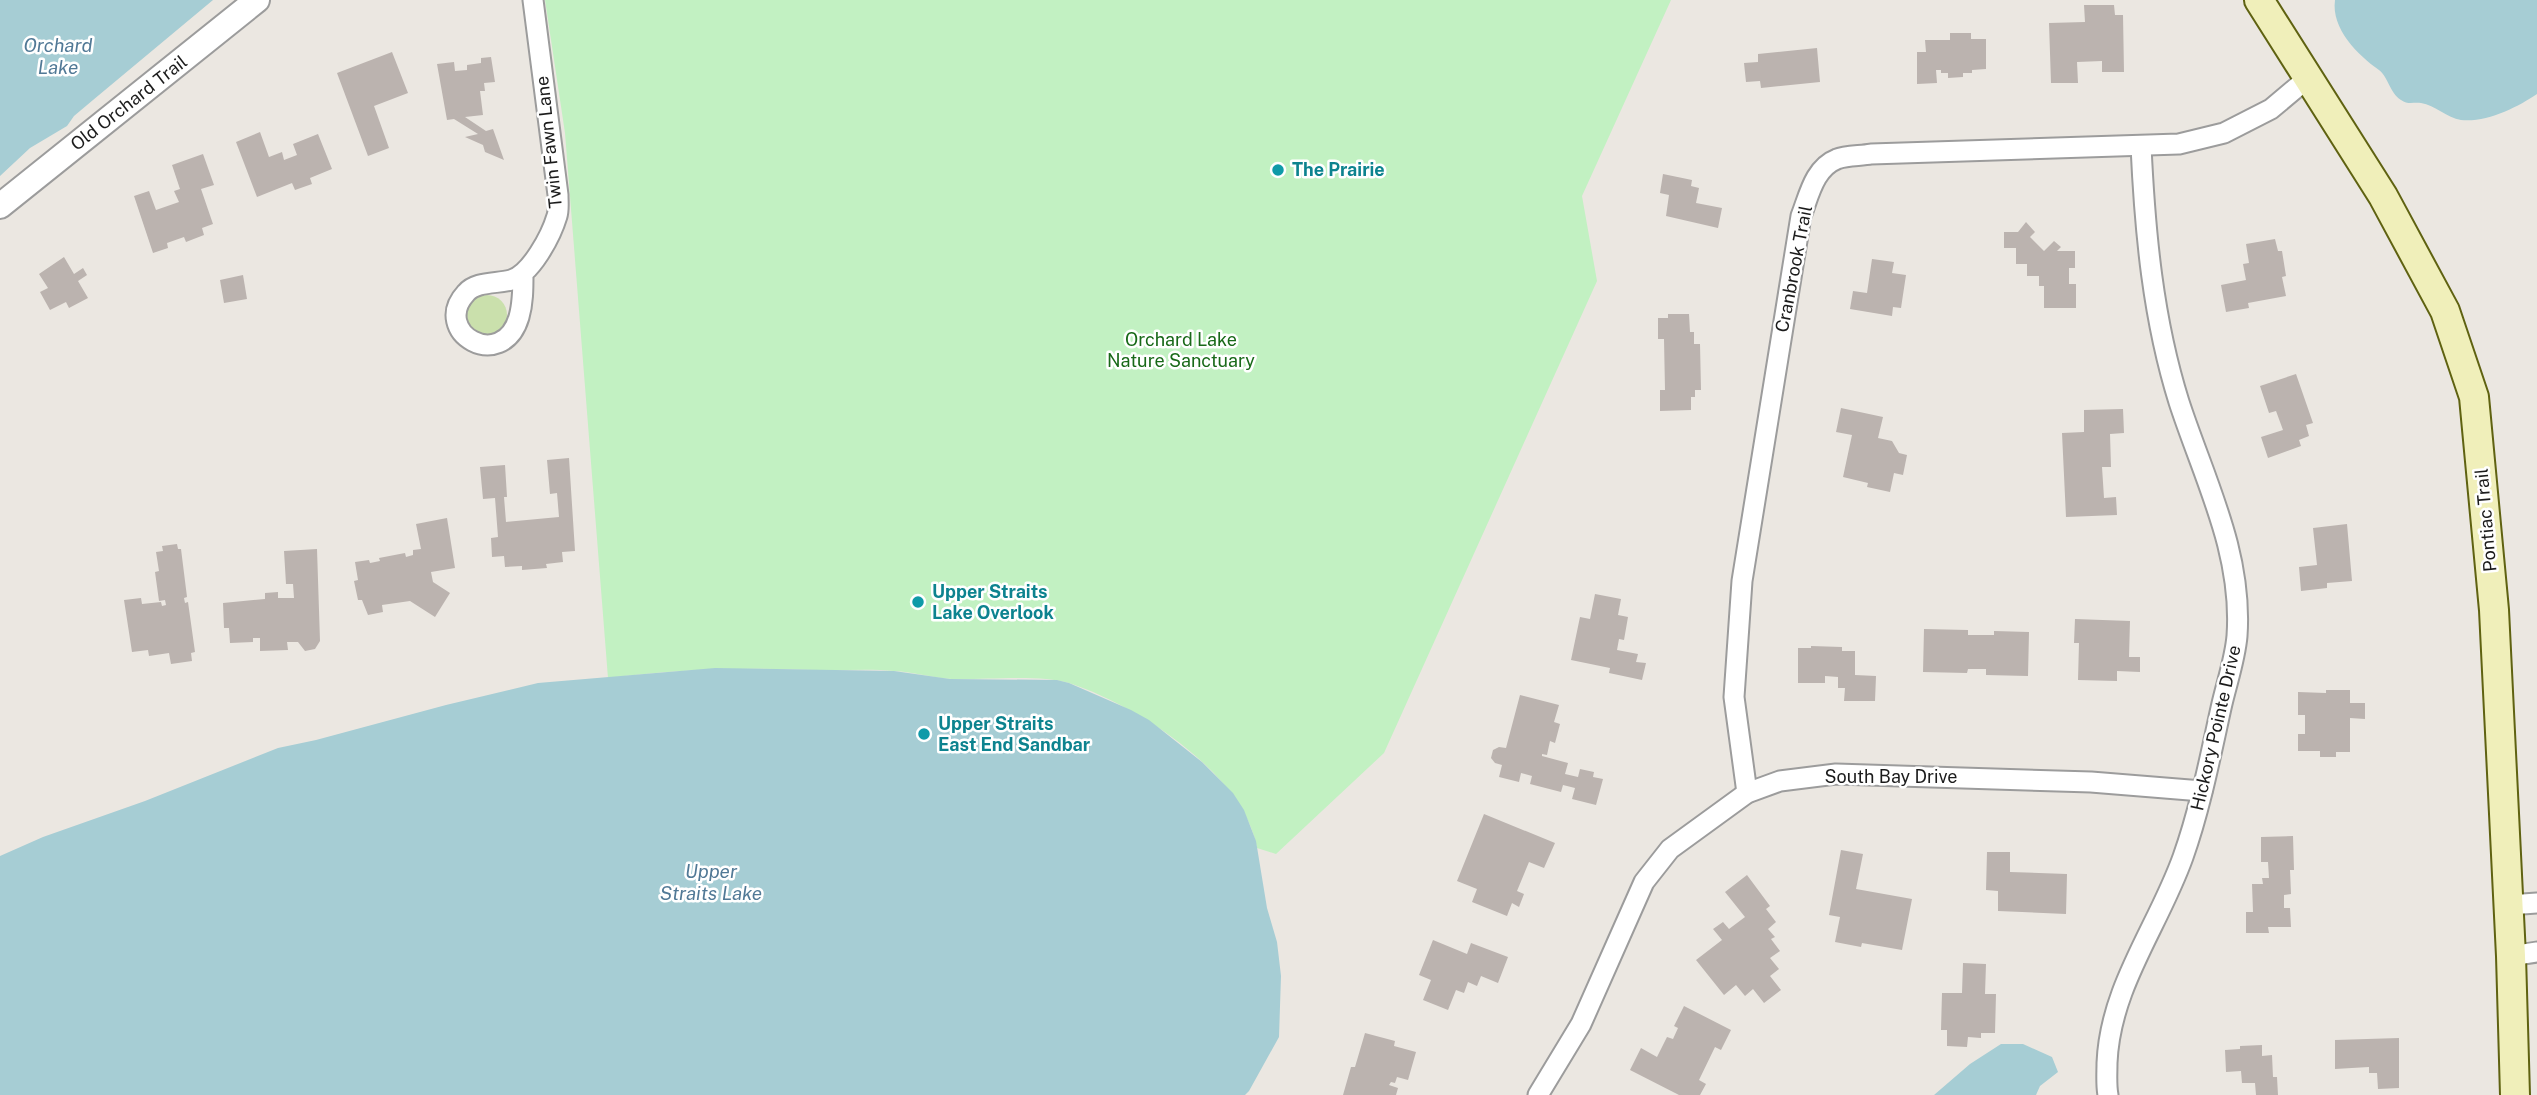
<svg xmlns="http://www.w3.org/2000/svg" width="2537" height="1095" font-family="'Public Sans',sans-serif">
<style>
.grass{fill:#cae0ac}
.park{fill:#c2f1c2}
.water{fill:#a6cdd4}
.building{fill:#bbb3af}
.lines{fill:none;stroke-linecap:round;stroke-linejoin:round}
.minor-casing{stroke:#9c9c9c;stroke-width:23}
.tertiary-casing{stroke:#9c9c9c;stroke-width:28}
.secondary-casing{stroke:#5f6211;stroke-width:32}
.minor{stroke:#fff;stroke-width:19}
.tertiary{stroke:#fff;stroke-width:24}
.secondary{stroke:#f0efba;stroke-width:28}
.culture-dot{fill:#0f9aa8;stroke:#fff;stroke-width:2.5}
.labels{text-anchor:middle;stroke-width:5;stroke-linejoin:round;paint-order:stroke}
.street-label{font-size:18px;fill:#1b1b1b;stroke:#fff}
.culture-label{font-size:18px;font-weight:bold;fill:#0d838f;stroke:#fff;text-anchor:start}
.park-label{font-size:18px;fill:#186918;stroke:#fff}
.water-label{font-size:19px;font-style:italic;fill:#517996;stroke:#fff}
</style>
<rect width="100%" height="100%" fill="#ebe7e1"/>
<circle class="grass" cx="487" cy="315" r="20"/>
<path class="park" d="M545 0H1671L1582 196 1597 281 1384 753 1276 854 1257 848C1244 774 1137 705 1069 683 1040 674 984 680 952 679 933 678 914 672 894 671 868 668 841 671 814 670 745 667 677 669 608 678L565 133Z"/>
<g class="water">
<polygon points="0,0 213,0 93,100 74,116 67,126 30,148 0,176"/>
<path d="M2335 0H2537V94C2518 107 2486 123 2461 120 2447 118 2435 105 2421 103 2413 102 2408 105 2401 100 2389 92 2389 78 2379 70 2358 55 2331 29 2335 0Z"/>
<polygon points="715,668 894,671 950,679 1057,680 1069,683 1131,710 1149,720 1202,762 1233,793 1244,810 1256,841 1267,908 1277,942 1281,976 1279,1037 1249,1091 1245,1095 0,1095 0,856 43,837 145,801 278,748 316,740 446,705 538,683"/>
<polygon points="2001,1044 2023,1044 2052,1057 2058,1072 2040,1086 2036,1095 1934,1095 1970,1064"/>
</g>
<g class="building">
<polygon points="2084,5 2114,5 2115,15 2123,15 2124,72 2102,72 2102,61 2077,62 2078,83 2051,83 2049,23 2085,22"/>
<polygon points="1950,33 1971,33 1971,39 1986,39 1986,69 1972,70 1972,73 1963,73 1963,77 1948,78 1948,73 1941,73 1941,70 1936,70 1937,83 1917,84 1917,52 1926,52 1925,40 1950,40"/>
<polygon points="1817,48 1820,82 1761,88 1760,81 1746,82 1744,63 1758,62 1758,54"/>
<polygon points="392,52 408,93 374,106 389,148 368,156 337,73"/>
<polygon points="491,57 495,82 484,83 485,91 480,91 483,115 465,117 486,131 493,129 504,160 485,152 483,145 465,137 478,134 454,119 447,120 437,64 454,62 455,71 467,70 467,65 481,63 481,58"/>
<polygon points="260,132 269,157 282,152 284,160 297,155 293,144 318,134 332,169 310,178 312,184 295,190 292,183 257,197 236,142"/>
<polygon points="203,154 214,185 201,189 213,224 202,228 204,235 186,242 184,237 167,243 168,248 153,253 134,196 149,191 156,210 179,202 174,191 180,189 172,165"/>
<polygon points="1663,174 1692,180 1691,186 1699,188 1696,203 1722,208 1718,228 1666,216 1669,195 1660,193"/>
<polygon points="2026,222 2035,232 2030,237 2044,251 2054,241 2061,247 2057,251 2075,251 2075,268 2069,268 2069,284 2076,284 2076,308 2044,308 2044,286 2039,286 2039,276 2027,276 2027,264 2016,264 2016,248 2004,248 2004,232 2018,232"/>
<polygon points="2275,239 2278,251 2282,251 2286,276 2282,277 2286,296 2248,303 2249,308 2226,312 2221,285 2246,280 2243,264 2249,263 2246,244"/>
<polygon points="64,257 74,274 83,268 87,275 78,281 88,298 69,308 66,302 50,310 40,292 48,288 39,274"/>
<polygon points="1872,259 1894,262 1892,273 1906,275 1901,308 1893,307 1892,316 1850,309 1853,291 1867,293"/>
<polygon points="243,275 247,299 224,303 220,280"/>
<polygon points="1668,314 1689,314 1690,332 1694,332 1694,344 1700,344 1701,390 1695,390 1695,397 1691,397 1691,410 1660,411 1660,390 1665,390 1664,339 1658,339 1658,318 1668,318"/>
<polygon points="2296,374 2313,423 2306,425 2309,436 2299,440 2301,446 2268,458 2261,437 2283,430 2276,411 2269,413 2260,386"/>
<polygon points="1841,408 1883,417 1878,438 1892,441 1899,453 1907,455 1903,475 1894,473 1890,492 1867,487 1868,483 1843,477 1852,435 1836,432"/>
<polygon points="2123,409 2124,433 2110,434 2111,467 2102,467 2104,498 2116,497 2117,515 2066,517 2062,433 2084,432 2084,410"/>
<polygon points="569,458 575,551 562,552 563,562 546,564 547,568 522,570 522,566 505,567 504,556 492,557 491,538 498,537 495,498 483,499 480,467 505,465 507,497 504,497 506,522 559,517 557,493 550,494 547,460"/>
<polygon points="447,518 455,568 431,572 433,582 450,593 435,617 410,601 382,605 383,612 368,615 362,600 358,600 354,581 358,580 355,562 369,560 370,563 380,561 379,558 405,553 406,557 413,555 413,550 421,549 416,524"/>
<polygon points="2347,524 2352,581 2327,583 2327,588 2301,591 2299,567 2317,565 2313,528"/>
<polygon points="177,544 178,549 181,549 187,597 184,598 185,603 188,602 195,652 191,653 192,661 171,664 169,653 149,656 148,650 132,652 124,600 141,598 142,604 161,602 162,606 166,605 165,600 159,601 155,572 159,571 156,552 163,551 162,546"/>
<polygon points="317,549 320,641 315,649 305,651 298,642 287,642 288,650 260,651 260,638 253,638 253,642 230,643 229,628 224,628 223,603 265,599 265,593 278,592 278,598 294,598 293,584 286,584 284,551"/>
<polygon points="1595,594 1621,599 1618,615 1628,617 1624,640 1619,639 1617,650 1638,654 1636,662 1646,663 1642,680 1609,673 1610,668 1571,660 1580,617 1590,619"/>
<polygon points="2075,619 2130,621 2129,657 2140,657 2140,672 2117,671 2117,681 2078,680 2079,643 2074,643"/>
<polygon points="1924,629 1968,630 1968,635 1994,635 1994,631 2029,632 2028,676 1986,675 1986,669 1968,669 1967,673 1923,672"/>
<polygon points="1811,646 1842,647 1842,651 1855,651 1855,675 1876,676 1875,701 1844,701 1845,688 1838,688 1838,677 1825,676 1825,683 1798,683 1798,648 1811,648"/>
<polygon points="2326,690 2350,690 2350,703 2365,703 2365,719 2350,718 2350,752 2336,752 2336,757 2320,757 2320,751 2298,751 2298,734 2305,734 2305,715 2298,715 2298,692 2326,693"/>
<polygon points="1520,695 1559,705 1554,722 1560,724 1555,743 1550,741 1547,755 1542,754 1542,756 1568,763 1565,774 1578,777 1580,769 1594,772 1593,777 1603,779 1596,805 1572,799 1575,788 1563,785 1561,792 1530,784 1532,776 1521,773 1519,782 1499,777 1502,765 1495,763 1491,758 1493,750 1499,747 1506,748"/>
<polygon points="1484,814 1555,843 1544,868 1529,862 1517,891 1524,894 1519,907 1512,903 1507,916 1472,902 1477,889 1457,881"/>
<polygon points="2293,836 2294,870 2290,870 2291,894 2284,895 2284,908 2290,908 2291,927 2268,927 2269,933 2246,933 2246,912 2253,912 2252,884 2263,884 2262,878 2269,878 2268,862 2261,862 2261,837"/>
<polygon points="1841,850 1863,854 1856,889 1912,899 1902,950 1862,943 1861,947 1835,942 1840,917 1829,915"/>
<polygon points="1987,852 2010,852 2010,872 2067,874 2066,914 1998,911 1998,891 1986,890"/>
<polygon points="1747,875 1770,906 1766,909 1776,922 1768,929 1775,937 1771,939 1780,951 1770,958 1779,969 1770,976 1781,990 1764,1003 1753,989 1745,996 1736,985 1724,995 1696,960 1722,940 1713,929 1723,922 1729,929 1745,917 1725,892"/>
<polygon points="1433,940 1467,954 1471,943 1508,957 1498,983 1481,976 1477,986 1468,982 1464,993 1456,990 1448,1010 1423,1000 1431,980 1419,975"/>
<polygon points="1963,963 1986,964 1985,994 1996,994 1995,1033 1981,1033 1981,1038 1968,1037 1967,1047 1947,1046 1947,1030 1941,1030 1942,993 1962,993"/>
<polygon points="1684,1006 1731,1030 1721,1050 1715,1047 1699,1080 1706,1084 1700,1095 1679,1095 1630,1070 1641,1048 1657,1057 1667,1037 1673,1039 1678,1028 1674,1026"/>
<polygon points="1365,1033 1395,1041 1394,1046 1416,1052 1408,1080 1397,1077 1395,1083 1391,1082 1389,1085 1398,1088 1396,1095 1343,1095 1351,1067 1355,1067"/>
<polygon points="2399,1038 2399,1088 2378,1089 2377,1073 2369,1073 2369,1067 2335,1069 2335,1040"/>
<polygon points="2262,1045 2262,1056 2272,1055 2273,1077 2277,1077 2278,1095 2256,1095 2255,1083 2242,1083 2241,1071 2226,1072 2225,1050 2240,1049 2240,1046"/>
</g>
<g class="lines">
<g class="minor-casing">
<g id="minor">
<path d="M523 274C523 289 523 303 519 317 502 374 430 332 466 293 476 281 497 284 511 280 531 274 551 236 557 216 559 210 558 202 558 195L533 0"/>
<path d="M1747 793 1734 697 1742 581 1801 216C1809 196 1814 168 1837 159 1846 155 1861 156 1871 154L2179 144 2224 133 2271 109 2308 78"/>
<polyline points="2509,905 2537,903"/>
<polyline points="2511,956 2537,952"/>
<polyline points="1538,1095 1581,1024 1644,882 1670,849 1747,793 1780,781 1836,774 2091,782 2202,791"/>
<path d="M2108 1095C2106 1085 2107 1074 2107 1063 2110 987 2158 927 2183 857 2200 809 2210 758 2221 708 2226 685 2235 660 2237 636 2243 552 2204 479 2179 402 2153 319 2145 233 2141 146"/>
</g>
</g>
<g class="tertiary-casing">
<polyline id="tertiary" points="0,206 257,0"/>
</g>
<g class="secondary-casing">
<polyline id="secondary" points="2259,0 2383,196 2445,311 2474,397 2494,610 2511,956 2515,1095"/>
</g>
<use href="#minor" class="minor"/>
<use href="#tertiary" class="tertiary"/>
<use href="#secondary" class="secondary"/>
</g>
<g class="culture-dot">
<circle cx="1278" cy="170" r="7"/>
<circle cx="918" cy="602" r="7"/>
<circle cx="924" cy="734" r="7"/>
</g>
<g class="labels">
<g class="street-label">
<text transform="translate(129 103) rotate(-38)" y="6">Old Orchard Trail</text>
<text transform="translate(549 142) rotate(-96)" y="6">Twin Fawn Lane</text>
<text transform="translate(1794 269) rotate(-79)" y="6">Cranbrook Trail</text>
<text transform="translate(2486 520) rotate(-95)" y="6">Pontiac Trail</text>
<text transform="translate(2216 728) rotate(-77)" y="6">Hickory Pointe Drive</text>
<text x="1891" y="783">South Bay Drive</text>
</g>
<g class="culture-label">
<text x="1292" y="176">The Prairie</text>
<text x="932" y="598">Upper Straits<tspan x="932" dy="21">Lake Overlook</tspan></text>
<text x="938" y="730">Upper Straits<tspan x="938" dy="21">East End Sandbar</tspan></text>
</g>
<g class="park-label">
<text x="1181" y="346">Orchard Lake<tspan x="1181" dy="21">Nature Sanctuary</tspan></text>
</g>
<g class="water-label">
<text x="58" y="52">Orchard<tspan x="58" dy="22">Lake</tspan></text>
<text x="711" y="878">Upper<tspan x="711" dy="22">Straits Lake</tspan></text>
</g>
</g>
</svg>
